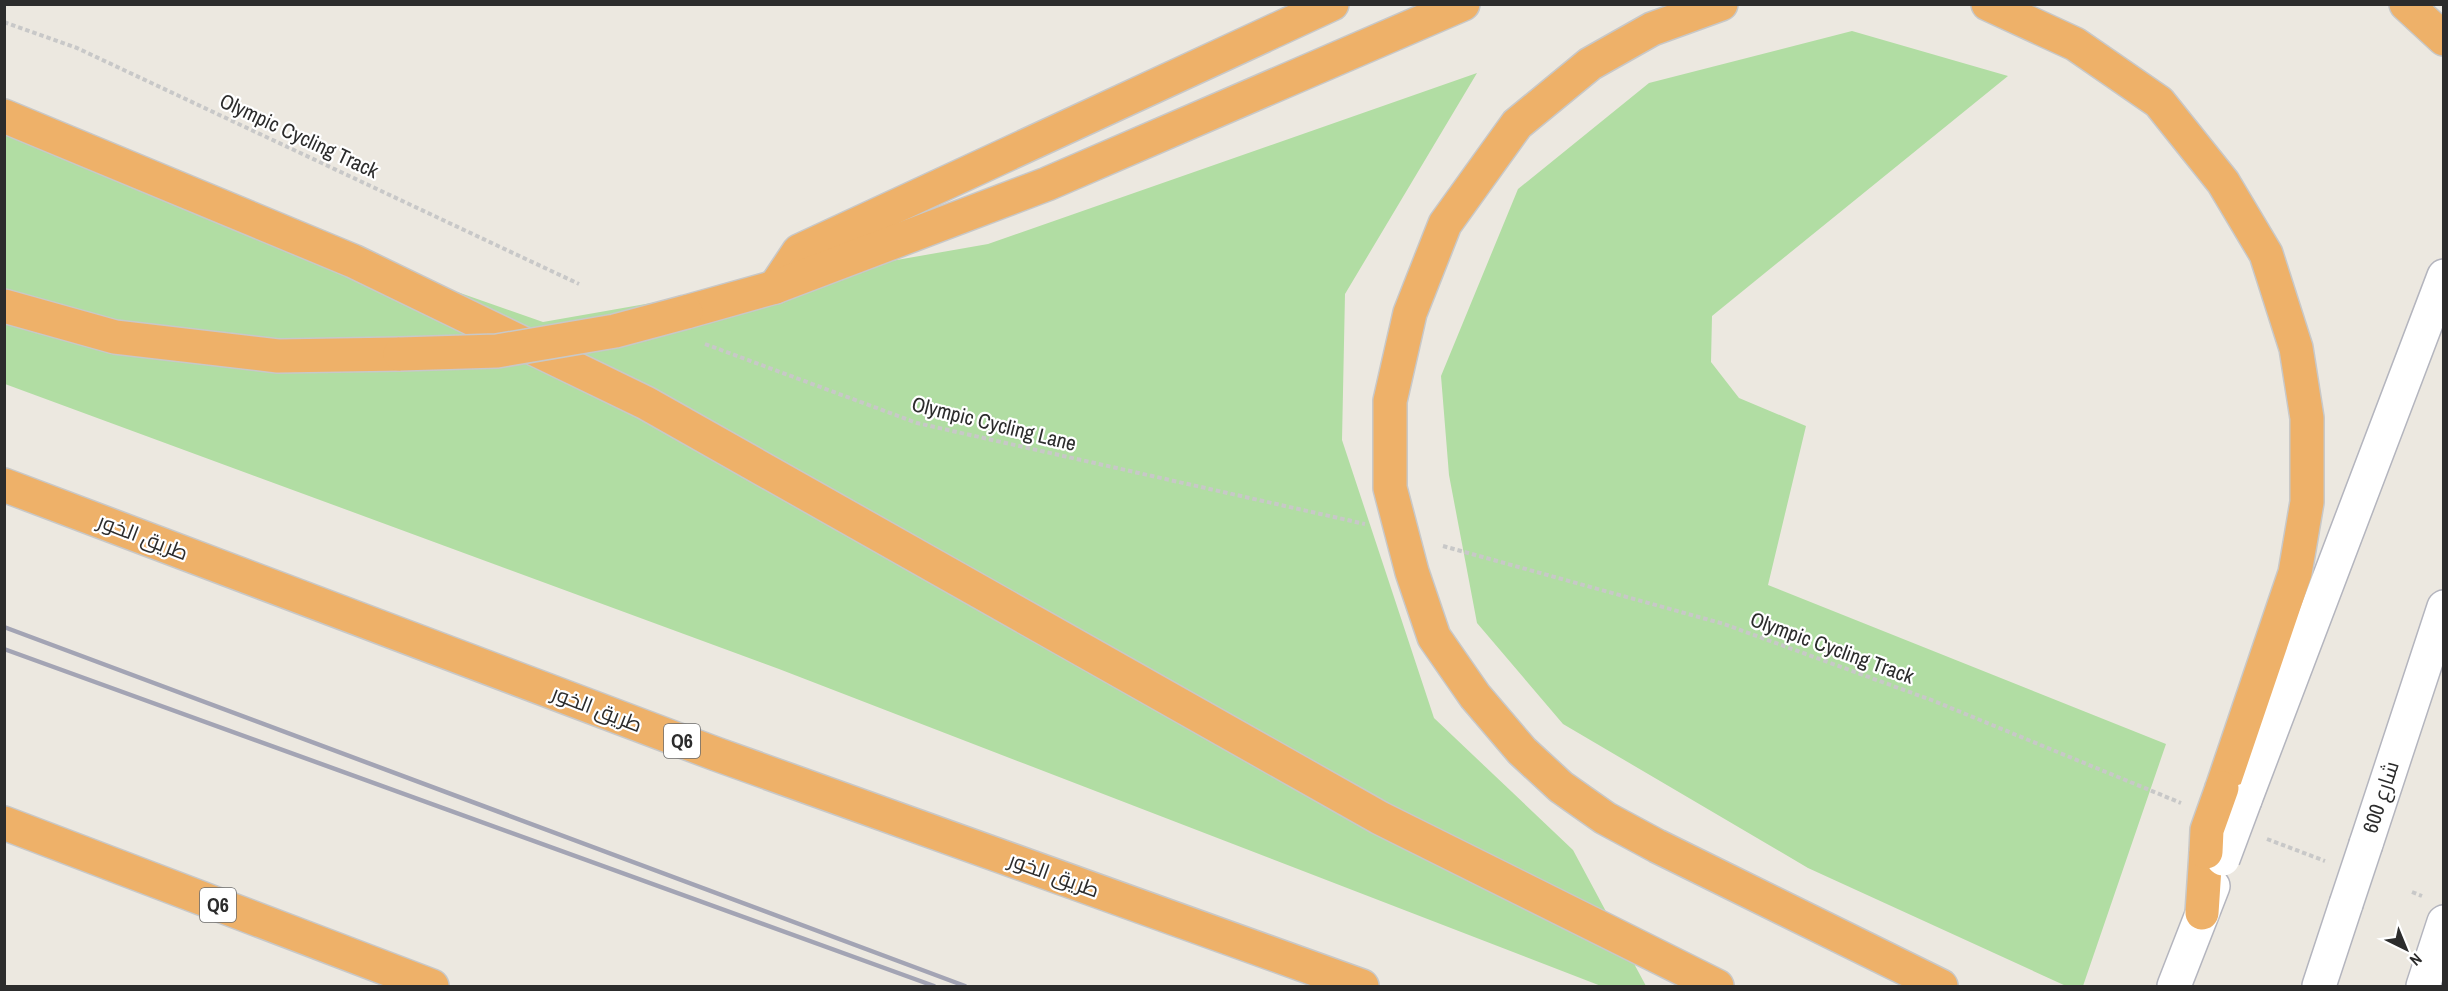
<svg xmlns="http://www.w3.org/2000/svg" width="2448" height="991" font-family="'Archivo Narrow',Cairo,sans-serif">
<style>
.green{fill:#b1dda3}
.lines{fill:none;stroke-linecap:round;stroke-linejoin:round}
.secondary-casing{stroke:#b4b5be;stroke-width:36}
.highway-casing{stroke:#c8c8c8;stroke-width:36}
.path{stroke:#c8c8c8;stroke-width:4;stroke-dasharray:4.5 3;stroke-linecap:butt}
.secondary{stroke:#fff;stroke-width:33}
.highway{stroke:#eeb169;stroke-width:33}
.rail{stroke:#a3a4b4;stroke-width:4.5}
.secondary-bridge-casing{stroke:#b4b5be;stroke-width:36;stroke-linecap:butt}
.highway-bridge-casing{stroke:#c8c8c8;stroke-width:36;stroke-linecap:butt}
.secondary-bridge{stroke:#fff;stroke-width:33}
.highway-bridge{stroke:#eeb169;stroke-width:33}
.labels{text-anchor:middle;stroke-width:4.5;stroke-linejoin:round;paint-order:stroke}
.shield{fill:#fff;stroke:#6b6b6b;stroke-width:1.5}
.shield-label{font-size:20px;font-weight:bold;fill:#2c2c2c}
.street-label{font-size:21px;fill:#2c2c2c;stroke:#fff}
</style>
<rect width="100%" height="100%" fill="#ece8e0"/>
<g class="green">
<polygon points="1852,31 2008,76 1712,316 1711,362 1739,398 1806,426 1768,585 2166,744 2083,986 2066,986 1808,868 1563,724 1477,623 1449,475 1441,376 1518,189 1649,83"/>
<polygon points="1477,73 1345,294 1342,440 1434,718 1573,850 1646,986 1601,986 779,669 5,384 4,133 543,322 988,244"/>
</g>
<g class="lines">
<g class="secondary-casing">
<g id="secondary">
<polyline points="2245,800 2444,276"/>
<polyline points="2366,844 2444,607"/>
<polyline points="2174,986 2213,886"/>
<polyline points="2319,986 2346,904"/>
<polyline points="2423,986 2444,922"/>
</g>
</g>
<g class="highway-casing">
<g id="highway">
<polyline points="1721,4 1652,29 1590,64 1517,124 1445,224 1410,313 1390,401 1390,488 1412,572 1434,637 1475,696 1522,751 1561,787 1605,818 1657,846 1941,986"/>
<polyline points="1988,4 2075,44 2159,102 2223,182 2266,254 2296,348 2307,418 2307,502 2295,573 2222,788"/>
<polyline points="2406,4 2444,39"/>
<polyline points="4,116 353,261 646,403 1380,818 1717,986"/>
<polyline points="775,287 799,251 1332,4"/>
<polyline points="4,306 115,337 278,356 400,354"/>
<polyline points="686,312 775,287 1047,184 1463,4"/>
<polyline points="4,485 716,754 1362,986"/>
<polyline points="4,823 432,986"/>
<polyline points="2202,913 2206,852"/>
</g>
</g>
<g class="path">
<polyline points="4,22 77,48 579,284"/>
<polyline points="705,344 917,423 1365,524"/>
<polyline points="1443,546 1724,624 1934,701 2181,803"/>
<polyline points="2267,839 2325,861"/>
<polyline points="2412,892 2422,896"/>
</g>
<use href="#secondary" class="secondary"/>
<use href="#highway" class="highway"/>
<g class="rail">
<polyline points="4,627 965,986"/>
<polyline points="4,649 934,986"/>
</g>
<g class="secondary-bridge-casing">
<g id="secondary-bridge">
<polyline points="2223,859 2245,800"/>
<polyline points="2346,904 2366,844"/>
</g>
</g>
<g class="highway-bridge-casing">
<g id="highway-bridge">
<polyline points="400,354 497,351 615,331 686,312"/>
<polyline points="2206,852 2207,830 2222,788"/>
</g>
</g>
<use href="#secondary-bridge" class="secondary-bridge"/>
<use href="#highway-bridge" class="highway-bridge"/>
</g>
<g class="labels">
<g class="shield">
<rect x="664" y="724" width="36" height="34" rx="4.5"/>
<rect x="200" y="888" width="36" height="34" rx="4.5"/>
</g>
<g class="shield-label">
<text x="682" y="748">Q6</text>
<text x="218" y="912">Q6</text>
</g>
<g class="street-label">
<text transform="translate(299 136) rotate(25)" y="7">Olympic Cycling Track</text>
<text transform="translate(994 424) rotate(14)" y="7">Olympic Cycling Lane</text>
<text transform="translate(143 537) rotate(21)" y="7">طريق الخور</text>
<text transform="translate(1832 648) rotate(20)" y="7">Olympic Cycling Track</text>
<text transform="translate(597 709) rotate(21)" y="7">طريق الخور</text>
<text transform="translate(2381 797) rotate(-72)" y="7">شارع 600</text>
<text transform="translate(1054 875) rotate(20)" y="7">طريق الخور</text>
</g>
</g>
<rect width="2448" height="991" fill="none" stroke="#2c2c2c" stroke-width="12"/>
<g transform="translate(2406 949) rotate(137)" stroke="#ffffff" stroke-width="4.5" paint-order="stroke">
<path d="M0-4.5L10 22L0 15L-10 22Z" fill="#2c2c2c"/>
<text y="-9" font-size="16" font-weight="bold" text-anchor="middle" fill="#2c2c2c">N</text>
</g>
</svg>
